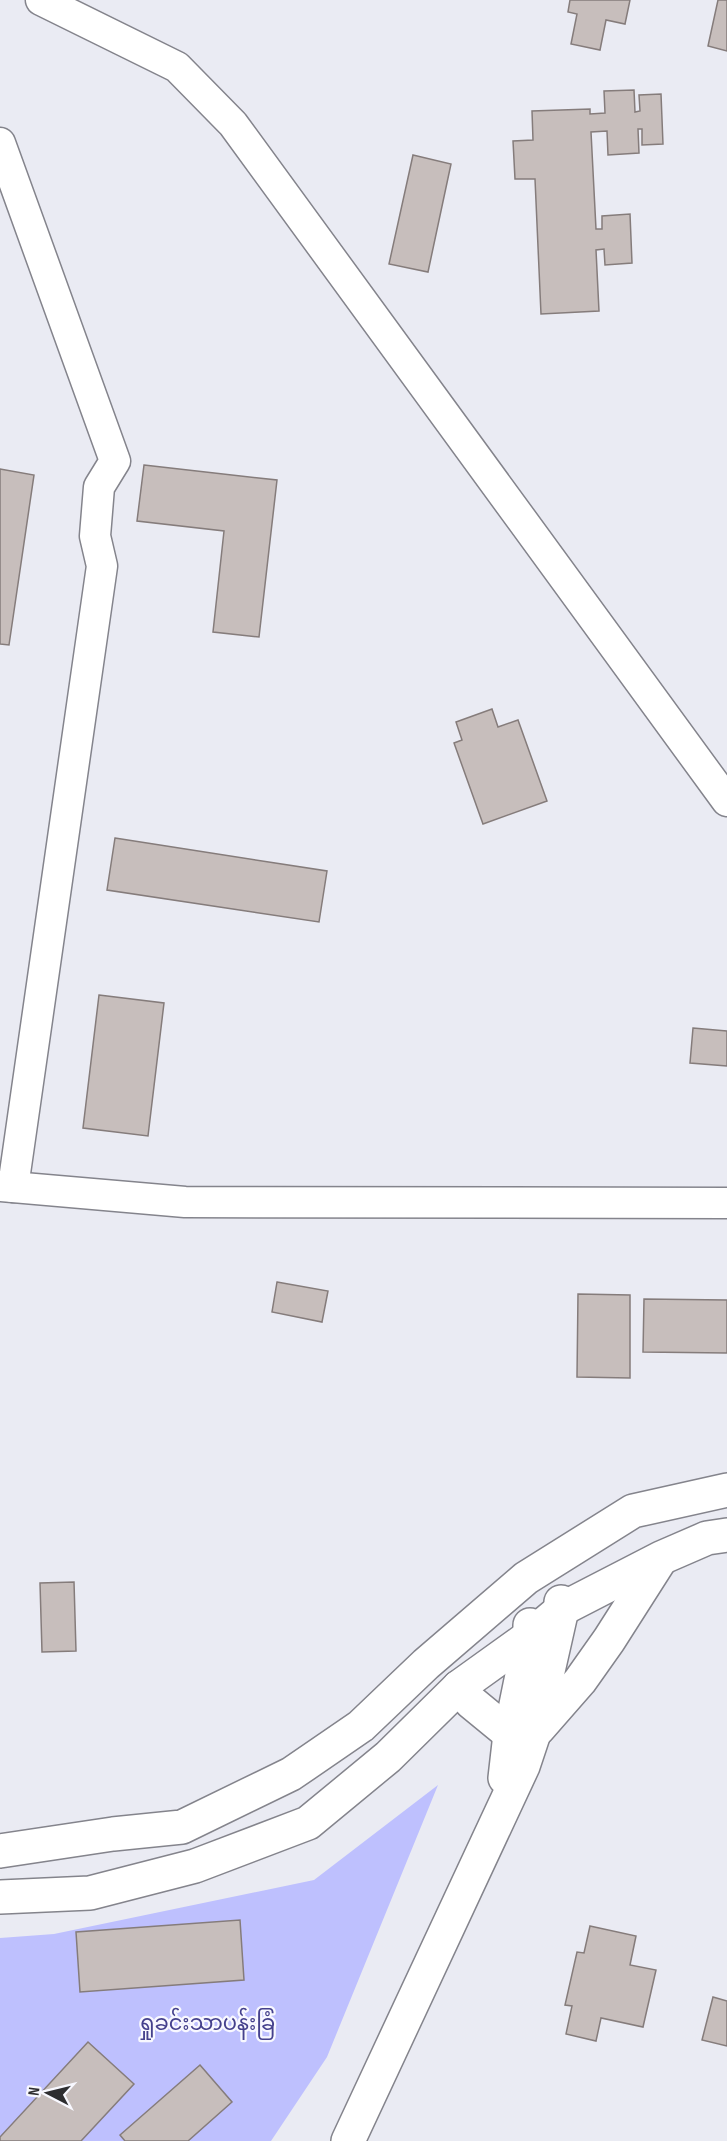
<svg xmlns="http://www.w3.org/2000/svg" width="727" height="2141" font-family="'Sofia Sans Condensed','Noto Sans Myanmar',sans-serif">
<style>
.green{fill:#bec0fe}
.building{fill:#c7bebc;stroke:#857c7b;stroke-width:1.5}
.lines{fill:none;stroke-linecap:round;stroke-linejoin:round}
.minor-casing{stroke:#84848c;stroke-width:33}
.highway-casing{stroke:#84848c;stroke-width:36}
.minor{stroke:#fff;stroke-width:30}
.highway{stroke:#fff;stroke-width:33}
.labels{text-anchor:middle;stroke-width:4.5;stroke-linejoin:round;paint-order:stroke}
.park-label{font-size:21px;fill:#45418d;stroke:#f8f8ff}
</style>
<rect width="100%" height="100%" fill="#eaebf3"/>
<polygon class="green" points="438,1785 327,2057 271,2141 0,2141 0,1938 54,1934 314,1880"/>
<g class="building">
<polygon points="570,0 630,0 625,24 606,20 600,50 571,44 577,14 568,12"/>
<polygon points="718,0 727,0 727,51 708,46"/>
<polygon points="634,90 635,112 640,111 639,95 661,94 663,144 642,145 642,129 638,129 639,153 608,155 607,131 591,132 596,229 602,229 602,216 630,214 632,263 605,265 604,249 596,250 599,311 541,314 535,179 515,179 513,141 533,140 532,111 590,109 590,114 605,113 604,91"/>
<polygon points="413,155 451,164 428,272 389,264"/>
<polygon points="144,465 277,480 259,637 213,632 224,531 137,521"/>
<polygon points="0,469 34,475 9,645 0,644"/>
<polygon points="492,709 498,727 518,720 547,801 483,824 454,743 462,740 456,722"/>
<polygon points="115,838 327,871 319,922 107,890"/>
<polygon points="99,995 164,1003 148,1136 83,1128"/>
<polygon points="693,1028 727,1031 727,1066 690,1063"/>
<polygon points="277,1282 328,1291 322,1322 272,1312"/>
<polygon points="578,1294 630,1295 630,1378 577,1377"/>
<polygon points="644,1299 727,1300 727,1353 643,1352"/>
<polygon points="74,1582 76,1651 42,1652 40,1583"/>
<polygon points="240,1920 244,1980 80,1992 76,1932"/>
<polygon points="590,1926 636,1936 630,1965 656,1970 643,2027 601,2018 596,2041 566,2034 572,2006 565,2005 577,1952 584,1953"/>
<polygon points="713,1997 727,2001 727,2046 702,2040"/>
<polygon points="88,2042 134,2084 81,2141 0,2141 0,2137"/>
<polygon points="200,2065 232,2102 188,2141 125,2141 120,2135"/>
</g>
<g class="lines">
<g class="minor-casing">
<g id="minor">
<polyline points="41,0 177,67 233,124 727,801"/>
<polyline points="0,143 115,461 99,487 95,536 102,566 13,1187"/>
<polyline points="0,1186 185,1202 727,1203"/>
</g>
</g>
<g class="highway-casing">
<g id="highway">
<polyline points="459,1687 471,1702 510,1734"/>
<polyline points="538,1729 580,1681 609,1640 660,1560"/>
<polyline points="505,1778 510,1734 530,1636 530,1625"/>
<polyline points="0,1851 113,1834 182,1827 291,1774 361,1726 426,1664 526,1578 633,1511 727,1490"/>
<polyline points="0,1897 90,1893 195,1866 308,1823 388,1757 459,1687 530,1636 562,1609 661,1558 707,1538 727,1535"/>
<polyline points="348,2141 523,1766 534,1733 562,1609 561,1602"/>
</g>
</g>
<use href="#minor" class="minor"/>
<use href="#highway" class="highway"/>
</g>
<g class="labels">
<g class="park-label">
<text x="207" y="2030">ရှုခင်းသာပန်းခြံ</text>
</g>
</g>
<g transform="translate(48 2093) rotate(277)" stroke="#f8f8ff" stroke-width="4.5" paint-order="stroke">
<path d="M0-4.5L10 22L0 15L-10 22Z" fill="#2d2d30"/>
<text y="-9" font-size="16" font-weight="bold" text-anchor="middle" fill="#2d2d30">N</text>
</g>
</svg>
